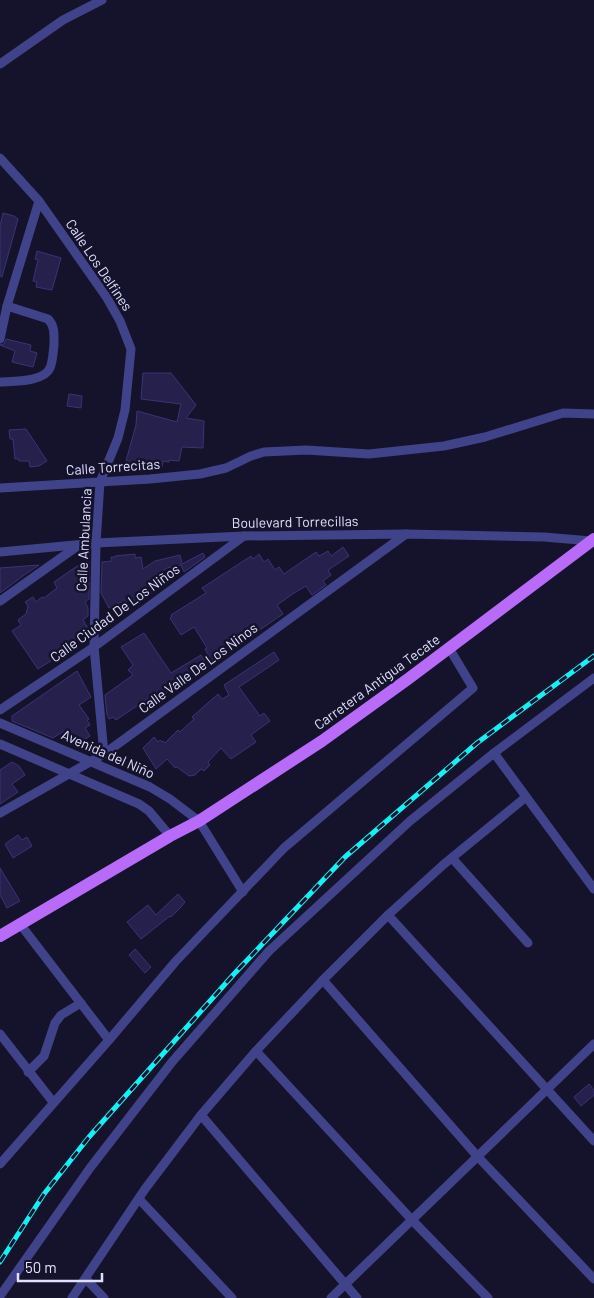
<svg xmlns="http://www.w3.org/2000/svg" width="594" height="1298" font-family="Barlow,sans-serif">
<style>
.building{fill:#25204c;stroke:#3b3377}
.lines{fill:none;stroke-linecap:round;stroke-linejoin:round}
.minor{stroke:#404389;stroke-width:9}
.primary{stroke:#b86bf9;stroke-width:12}
.rail-casing{stroke:#14f1f5;stroke-width:5}
.rail{stroke:#15132c;stroke-width:3;stroke-dasharray:9;stroke-linecap:butt}
.labels{text-anchor:middle;stroke-width:5;stroke-linejoin:round;paint-order:stroke}
.street-label{font-size:14px;fill:#e0dffe;stroke:#15132c}
</style>
<rect width="100%" height="100%" fill="#15132c"/>
<g class="building">
<polygon points="3,213 14,216 18,219 2,277 0,276 0,226"/>
<polygon points="37,251 61,258 52,290 36,287 37,282 33,281 38,260 35,259"/>
<polygon points="6,339 31,345 30,351 37,353 33,367 12,362 15,351 0,345 4,344"/>
<polygon points="143,373 171,373 196,405 186,418 204,421 203,448 182,447 179,461 169,460 169,462 163,461 162,467 153,468 126,461 136,425 137,411 177,422 181,404 141,399"/>
<polygon points="69,394 82,396 81,408 67,406"/>
<polygon points="26,429 47,461 39,466 30,467 29,461 19,461 19,459 15,459 13,439 10,439 9,430"/>
<polygon points="343,547 349,556 328,570 331,575 323,581 326,585 312,595 306,586 294,593 277,605 283,614 224,654 223,653 211,660 205,649 207,648 194,627 181,635 170,618 172,616 171,615 206,593 202,588 251,556 253,559 259,554 264,562 268,559 275,570 279,567 284,574 316,552 319,556 328,551 331,556"/>
<polygon points="203,553 205,557 184,572 181,565 167,568 153,578 160,588 137,602 136,600 124,607 121,602 109,608 101,593 102,562 112,561 111,557 115,557 115,556 135,554 135,558 141,557 143,569 155,561 176,556 180,555 182,564"/>
<polygon points="83,562 89,562 89,599 85,602 88,608 88,616 83,620 88,628 78,634 77,639 69,645 72,650 62,658 60,655 38,669 12,631 21,625 18,620 26,614 28,606 25,602 33,597 36,602 42,597 44,598 57,588 54,582"/>
<polygon points="39,565 27,573 0,593 0,568"/>
<polygon points="144,633 171,673 201,655 205,661 198,666 200,670 189,677 187,673 173,682 176,686 153,701 150,697 116,720 113,717 109,719 107,715 105,695 133,675 128,670 133,665 121,647"/>
<polygon points="274,652 279,660 239,687 260,716 264,713 270,721 251,735 256,742 231,759 221,748 208,762 210,765 204,771 201,769 195,775 189,776 177,767 175,768 167,759 156,769 143,748 154,737 158,742 160,740 162,742 163,741 165,743 178,730 180,732 194,719 192,717 218,694 222,699 229,695 224,685"/>
<polygon points="77,671 91,697 79,705 89,719 87,720 90,725 85,728 90,736 75,746 64,731 53,738 12,721 12,716"/>
<polygon points="12,762 19,766 25,775 12,784 18,792 0,804 0,770"/>
<polygon points="18,835 22,840 27,837 32,846 13,858 5,844"/>
<polygon points="0,868 20,901 7,908 0,895"/>
<polygon points="178,894 185,902 181,907 171,917 170,916 141,939 127,922 148,905 156,915"/>
<polygon points="135,949 151,967 145,973 129,955"/>
<polygon points="589,1084 594,1090 594,1095 581,1106 574,1097"/>
</g>
<g class="lines">
<g class="minor">
<polyline points="0,64 63,20 102,0"/>
<polyline points="0,158 39,201 107,298 120,321 131,349 125,410 118,438 100,482 96,543 94,647 104,754"/>
<polyline points="0,339 7,306 39,201"/>
<path d="M0 382C14 381 44 382 50 368 53 361 53 352 54 345 54 335 55 326 48 319L7 306"/>
<polyline points="0,488 150,479 200,474 226,468 251,456 264,452 306,450 369,454 444,446 485,437 563,413 594,414"/>
<polyline points="0,552 96,543 244,536 406,534 544,537 591,541"/>
<polyline points="0,601 79,545"/>
<polyline points="0,710 94,647 244,536"/>
<polyline points="0,723 150,787 170,799 199,821 243,892"/>
<polyline points="0,744 139,804 149,811 170,836"/>
<polyline points="494,753 594,889"/>
<polyline points="0,813 104,754 406,534"/>
<polyline points="452,858 528,943"/>
<polyline points="388,915 594,1141"/>
<polyline points="20,924 109,1040"/>
<polyline points="323,980 478,1157 594,1279"/>
<polyline points="0,1034 53,1102"/>
<polyline points="256,1051 412,1220 488,1298"/>
<polyline points="28,1072 44,1056 55,1023 61,1015 81,1003"/>
<polyline points="201,1115 357,1298"/>
<polyline points="0,1164 109,1040 176,961 284,848 473,688 449,648"/>
<polyline points="139,1199 232,1298"/>
<polyline points="86,1279 104,1298"/>
<polyline points="0,1296 90,1168 172,1062 269,951 410,821 494,753 594,678"/>
<polyline points="72,1298 145,1189 201,1115 256,1051 323,980 388,915 443,865 526,797"/>
<polyline points="331,1298 594,1044"/>
</g>
<polyline class="primary" points="0,936 170,836 199,821 322,741 408,679 594,539"/>
<g class="rail-casing">
<polyline id="rail" points="0,1262 44,1194 89,1137 234,974 345,857 477,743 594,656"/>
</g>
<use href="#rail" class="rail"/>
</g>
<g class="labels">
<g class="street-label">
<text transform="translate(99 265) rotate(56)" y="5">Calle Los Delfines</text>
<text transform="translate(113 467) rotate(-4)" y="5">Calle Torrecitas</text>
<text transform="translate(295 522) rotate(-1)" y="5">Boulevard Torrecillas</text>
<text transform="translate(84 540) rotate(-87)" y="5">Calle Ambulancia</text>
<text transform="translate(115 613) rotate(-36)" y="5">Calle Ciudad De Los Niños</text>
<text transform="translate(198 668) rotate(-36)" y="5">Calle Valle De Los Ninos</text>
<text transform="translate(377 682) rotate(-36)" y="5">Carretera Antigua Tecate</text>
<text transform="translate(108 754) rotate(24)" y="5">Avenida del Niño</text>
</g>
</g>
<path d="M18 1273v8h84v-8" fill="none" stroke="#e0dffe" stroke-width="2.5"/>
<text x="25" y="1273" font-size="15" fill="#e0dffe" stroke="#15132c" stroke-width="4" paint-order="stroke">50 m</text>
</svg>
